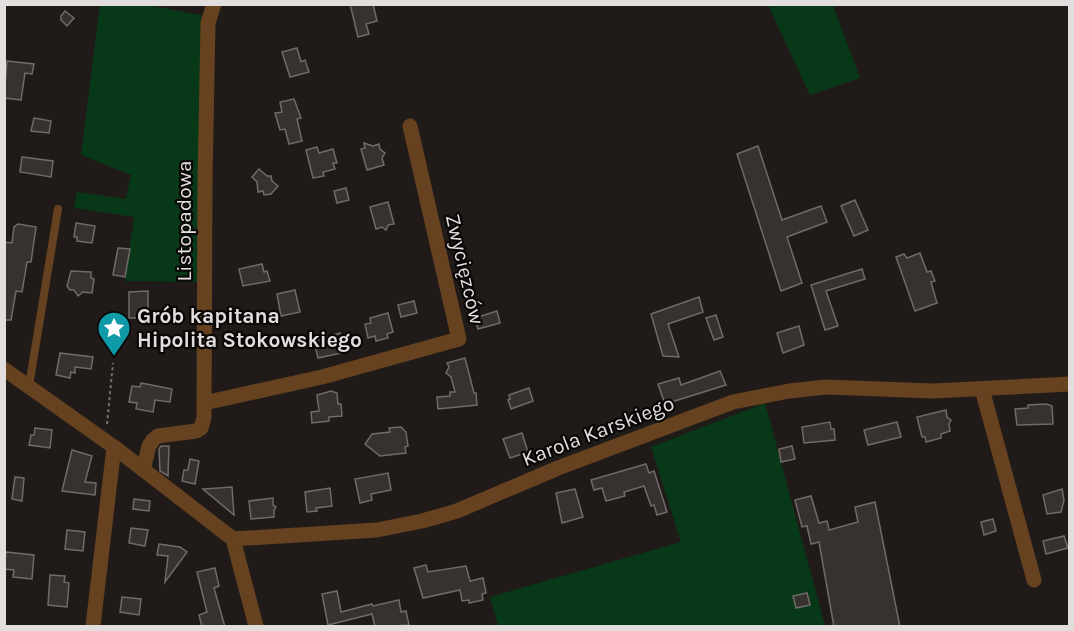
<svg xmlns="http://www.w3.org/2000/svg" width="1074" height="631" font-family="Karla,sans-serif">
<style>
.green{fill:#073817}
.building{fill:#373130;stroke:#716a69;stroke-width:1.5}
.lines{fill:none;stroke-linecap:round;stroke-linejoin:round}
.path{stroke:#76716f;stroke-width:2;stroke-dasharray:3 3;stroke-linecap:butt}
.service{stroke:#664220;stroke-width:8}
.minor{stroke:#664220;stroke-width:15}
.labels{text-anchor:middle;stroke-width:4.5;stroke-linejoin:round;paint-order:stroke}
.street-label{font-size:21px;fill:#e2dedd;stroke:#090706}
.poi-label{font-size:21px;font-weight:bold;fill:#e2dedd;stroke:#090706;text-anchor:start}
</style>
<rect width="100%" height="100%" fill="#201b19"/>
<g class="green">
<polygon points="100,5 148,5 201,15 199,282 125,281 134,217 74,208 77,192 126,199 131,175 81,155"/>
<polygon points="768,5 833,5 860,78 810,95"/>
<polygon points="765,403 825,626 498,626 490,597 681,542 651,447"/>
</g>
<g class="building">
<polygon points="350,4 373,4 377,21 366,24 369,34 358,37"/>
<polygon points="65,11 74,18 67,26 61,20 61,16"/>
<polygon points="297,48 301,62 305,60 309,72 290,77 282,52"/>
<polygon points="7,61 34,64 32,74 25,73 21,100 4,98"/>
<polygon points="294,99 301,118 297,119 302,141 289,144 285,129 280,130 275,113 282,112 280,102"/>
<polygon points="34,118 51,121 49,133 31,131"/>
<polygon points="364,143 373,146 379,144 380,149 385,153 382,158 384,165 367,170 361,149 365,148"/>
<polygon points="758,146 782,220 821,206 827,222 787,237 802,283 781,291 737,154"/>
<polygon points="317,147 319,153 333,149 337,163 333,163 335,169 323,172 324,176 313,178 306,150"/>
<polygon points="22,157 53,161 51,177 20,172"/>
<polygon points="259,169 267,176 271,176 272,181 278,186 271,194 264,195 263,191 258,192 257,182 252,177"/>
<polygon points="346,188 349,200 337,203 334,191"/>
<polygon points="855,200 868,230 854,236 841,206"/>
<polygon points="388,202 394,224 388,225 386,230 382,227 376,229 370,207"/>
<polygon points="76,223 95,226 92,243 77,241 77,237 74,237"/>
<polygon points="18,224 36,227 31,262 27,262 22,292 16,291 11,320 4,320 4,242 12,243 14,227"/>
<polygon points="118,248 130,249 125,277 113,275"/>
<polygon points="920,253 927,272 931,271 935,281 931,282 937,303 915,311 896,257 904,254 907,258"/>
<polygon points="262,264 264,272 267,271 270,281 243,286 239,269"/>
<polygon points="862,269 865,279 826,291 838,326 825,330 811,285"/>
<polygon points="71,271 91,272 91,278 94,279 92,293 83,292 78,296 74,290 70,290 67,286"/>
<polygon points="295,290 300,312 281,316 277,294"/>
<polygon points="148,291 148,318 129,318 129,292"/>
<polygon points="699,297 703,312 668,324 679,357 663,356 651,314"/>
<polygon points="414,301 417,313 401,317 398,305"/>
<polygon points="497,311 500,323 478,329 475,318"/>
<polygon points="388,313 393,332 387,334 388,338 376,341 375,336 368,338 365,324 371,323 370,318"/>
<polygon points="716,315 723,337 714,340 706,318"/>
<polygon points="799,326 804,345 783,353 777,333"/>
<polygon points="340,333 342,337 346,340 344,344 346,352 318,358 314,341"/>
<polygon points="60,353 93,357 91,369 75,367 75,373 71,372 70,378 56,375"/>
<polygon points="465,358 474,393 476,393 477,405 438,409 437,397 450,396 450,392 455,392 451,377 446,373 449,367 447,363"/>
<polygon points="720,371 726,385 665,404 658,384 679,378 681,385"/>
<polygon points="141,383 172,389 170,402 155,400 153,412 136,409 137,403 129,402 132,386 140,387"/>
<polygon points="529,388 533,401 511,409 508,400 510,399 509,395"/>
<polygon points="331,391 337,393 338,404 341,404 342,416 329,417 329,421 312,423 311,412 319,411 317,395"/>
<polygon points="1046,404 1052,406 1053,424 1017,425 1015,409 1028,408 1028,405"/>
<polygon points="946,410 947,417 951,420 949,424 950,431 941,434 941,438 926,442 925,437 922,437 917,417"/>
<polygon points="830,422 831,429 834,429 835,440 804,443 802,427"/>
<polygon points="897,422 901,437 868,445 864,430"/>
<polygon points="401,427 406,432 408,446 405,447 406,453 380,456 365,444 372,434 390,432 389,428"/>
<polygon points="35,428 52,430 50,448 29,445 31,435 34,435"/>
<polygon points="522,433 528,452 510,458 503,439"/>
<polygon points="161,446 169,446 168,476 160,471 159,449"/>
<polygon points="792,446 795,459 781,462 779,449"/>
<polygon points="72,450 92,456 85,482 96,483 95,495 62,491"/>
<polygon points="190,459 199,461 195,484 182,481 184,470 188,470"/>
<polygon points="646,464 649,473 654,471 667,512 657,515 654,505 651,506 644,486 624,492 625,496 606,501 602,488 594,490 591,480"/>
<polygon points="388,473 391,490 371,494 372,500 360,503 355,479"/>
<polygon points="15,477 24,478 22,501 12,499"/>
<polygon points="232,487 234,515 203,489"/>
<polygon points="330,488 332,506 316,508 317,511 307,512 305,492"/>
<polygon points="575,489 583,517 562,523 556,493"/>
<polygon points="1062,489 1064,500 1061,512 1047,514 1043,495"/>
<polygon points="811,496 819,523 827,521 829,530 858,522 855,507 875,502 900,627 834,627 819,542 811,544 807,526 802,527 795,500"/>
<polygon points="273,498 273,505 276,507 274,510 274,517 251,519 249,501"/>
<polygon points="134,499 150,501 149,511 133,509"/>
<polygon points="993,519 996,531 984,535 981,522"/>
<polygon points="131,528 148,530 145,546 129,543"/>
<polygon points="67,530 85,532 83,551 65,549"/>
<polygon points="1064,536 1068,548 1046,554 1043,541"/>
<polygon points="159,544 180,547 187,552 165,582 168,556 157,555"/>
<polygon points="6,552 34,555 32,579 13,577 14,570 4,569"/>
<polygon points="426,565 428,572 466,566 470,581 483,578 486,593 482,594 483,600 469,603 469,600 462,601 460,590 423,598 414,568"/>
<polygon points="215,568 219,586 214,588 225,627 202,627 199,615 207,612 197,572"/>
<polygon points="50,575 65,576 64,582 69,583 67,607 48,605"/>
<polygon points="337,591 341,612 372,604 373,606 399,600 401,612 406,611 409,625 375,627 372,614 328,625 322,594"/>
<polygon points="807,593 810,605 796,608 793,596"/>
<polygon points="122,597 141,599 139,615 120,612"/>
</g>
<g class="lines">
<polyline class="path" points="107,424 113,363"/>
<polyline class="service" points="29,386 58,209"/>
<g class="minor">
<polyline points="4,369 114,447 233,539 256,626"/>
<polyline points="982,389 1034,580"/>
<polyline points="204,403 322,377 459,339 410,126"/>
<polyline points="143,470 149,446 153,440 158,436 196,431 201,428 204,418 205,180 208,23 214,4"/>
<polyline points="233,539 377,530 422,521 457,511 558,468 733,402 789,391 826,387 933,391 1070,384"/>
<polyline points="93,626 114,447"/>
</g>
</g>
<defs>
<g id="sight-pin" transform="scale(1.725)"><path d="M0 17L-7.5 6A9.5 9.5 0 1 1 7.5 6Z" fill="#0f9aa8" stroke="#090706"/><path d="M0-6L1.8-2.2L6-1.7L2.9 1.2L3.7 5.4L0 3.3L-3.7 5.4L-2.9 1.2L-6-1.7L-1.8-2.2Z" fill="#fff"/></g>
</defs>
<g fill-rule="evenodd">
<use href="#sight-pin" x="114" y="328"/>
</g>
<g class="labels">
<g class="street-label">
<text transform="translate(184 221) rotate(-90)" y="7">Listopadowa</text>
<text transform="translate(465 269) rotate(77)" y="7">Zwycięzców</text>
<text transform="translate(598 431) rotate(-21)" y="7">Karola Karskiego</text>
</g>
<g class="poi-label">
<text x="137" y="323">Grób kapitana<tspan x="137" dy="24">Hipolita Stokowskiego</tspan></text>
</g>
</g>
<rect width="1074" height="631" fill="none" stroke="#e2dedd" stroke-width="12"/>
</svg>
